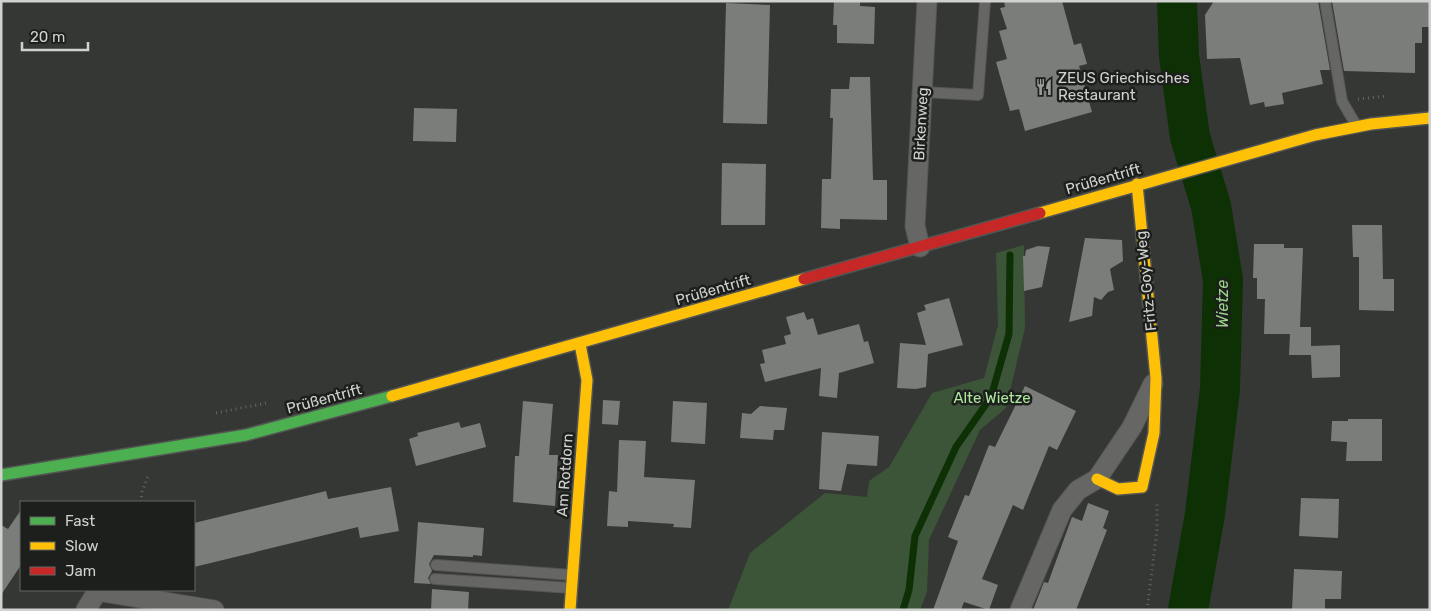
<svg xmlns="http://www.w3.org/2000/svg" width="1431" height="611" font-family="Rubik,sans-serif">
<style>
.green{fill:#3c5437}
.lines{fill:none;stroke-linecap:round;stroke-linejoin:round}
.stream{stroke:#0d3005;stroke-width:7}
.river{stroke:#0d3005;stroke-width:40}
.building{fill:#7b7d7a}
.lane-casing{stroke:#535553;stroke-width:12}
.street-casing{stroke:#535553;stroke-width:21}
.fast-casing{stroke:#535553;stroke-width:14}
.slow-casing{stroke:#535553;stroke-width:14}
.jam-casing{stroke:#535553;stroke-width:14}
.path{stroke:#666764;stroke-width:3;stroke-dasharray:1 4;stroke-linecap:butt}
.lane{stroke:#666764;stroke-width:10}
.street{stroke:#666764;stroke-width:19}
.fast{stroke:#4caf50;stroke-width:11}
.slow{stroke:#ffc107;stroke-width:11}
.jam{stroke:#c62828;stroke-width:11}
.labels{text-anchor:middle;stroke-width:5;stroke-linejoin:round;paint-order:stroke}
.poi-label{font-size:15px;fill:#cfd2cf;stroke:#1d1f1c;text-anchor:start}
.street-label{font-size:15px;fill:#cfd2cf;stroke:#1d1f1c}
.park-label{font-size:15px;fill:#ace79d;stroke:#1d1f1c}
.water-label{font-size:16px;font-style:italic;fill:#99d38a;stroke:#1d1f1c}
</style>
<rect width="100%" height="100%" fill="#353734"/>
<polygon class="green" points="1024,245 1025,328 1006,408 980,430 929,540 927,592 920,610 728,610 750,553 825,493 867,497 869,481 889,467 932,393 984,378 998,325 996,253"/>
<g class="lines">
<polyline class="stream" points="903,610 909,590 915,536 956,447 991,397 1009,334 1010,255"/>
<polyline class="river" points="1177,1 1179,56 1190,137 1211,206 1223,280 1220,389 1205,514 1188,610"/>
</g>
<g class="building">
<polygon points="834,1 860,2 860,6 875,7 874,44 837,43 837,25 833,25"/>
<polygon points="1004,1 1062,1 1074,45 1081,43 1087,64 1079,66 1092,112 1025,131 1019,109 1010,111 996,62 1007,59 999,31 1007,29 1000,8 1005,7"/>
<polygon points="1214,1 1318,1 1330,70 1320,70 1323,84 1282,93 1284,104 1265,107 1264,102 1250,105 1240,58 1207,59 1205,15"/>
<polygon points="1332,1 1430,1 1430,27 1422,27 1422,43 1415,43 1415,73 1344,71"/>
<polygon points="726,3 770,5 767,124 723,123"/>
<polygon points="850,77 870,77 873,180 887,180 887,220 840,219 840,229 821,228 822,179 831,179 833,118 830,118 831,89 849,89"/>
<polygon points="414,108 457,109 456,142 413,141"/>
<polygon points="722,163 766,164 765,225 721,225"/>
<polygon points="1352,225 1382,225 1383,279 1394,279 1394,311 1359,310 1359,257 1353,257"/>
<polygon points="1085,238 1122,240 1123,261 1110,269 1114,290 1108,292 1101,300 1094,297 1092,316 1069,322"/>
<polygon points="1254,244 1284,244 1284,248 1303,248 1300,327 1311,327 1311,346 1340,345 1340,377 1312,378 1311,355 1289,355 1290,334 1264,334 1265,299 1257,299 1257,278 1253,278"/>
<polygon points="1038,246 1050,247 1042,287 1024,291 1023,256 1025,256 1026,250"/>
<polygon points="949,298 963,345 928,354 926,387 916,389 897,388 900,343 926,345 917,313 926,310 924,305"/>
<polygon points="804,312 807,320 813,318 818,335 859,324 864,342 868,341 874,363 839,373 837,398 819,396 821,368 765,382 760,364 765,363 762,350 786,344 784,336 791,334 786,317"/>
<polygon points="1025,386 1076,411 1057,450 1049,446 1023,510 1013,505 982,579 998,585 989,610 964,602 961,610 933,610 958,541 948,537 965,495 969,496 989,445 995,447"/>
<polygon points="603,400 620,401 618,425 602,424"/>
<polygon points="523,401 553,404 549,455 558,455 555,506 513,502 515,456 519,456"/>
<polygon points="673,401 707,403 705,444 671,442"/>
<polygon points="760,406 787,408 784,430 774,430 773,440 740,438 742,413 751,414"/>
<polygon points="1348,419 1382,419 1382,461 1346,461 1347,442 1331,441 1332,421 1348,421"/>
<polygon points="459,422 461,428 480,423 486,447 416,466 409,439 418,436 417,433"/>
<polygon points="822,432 879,436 877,466 847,464 841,491 819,489"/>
<polygon points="619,440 646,441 644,477 695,480 691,528 673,527 674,524 628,521 628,527 607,526 609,491 617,492"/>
<polygon points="391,487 399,531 360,538 358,527 194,567 194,523 326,491 328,499"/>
<polygon points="1301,498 1339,499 1338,538 1299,536"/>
<polygon points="1088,503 1109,511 1103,528 1107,530 1076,610 1033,610 1044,582 1048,583 1072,517 1082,521"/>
<polygon points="21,510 21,565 1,595 1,525 8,529"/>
<polygon points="418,522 484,528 482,556 473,555 473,557 434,555 429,564 432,571 428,578 431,584 414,583"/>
<polygon points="1294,569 1342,571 1341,599 1325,599 1325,610 1292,610"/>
<polygon points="432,589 469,592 468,610 431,610"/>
</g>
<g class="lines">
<g class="lane-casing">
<g id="lane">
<polyline points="1325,1 1342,101 1356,125"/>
<polyline points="923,92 978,95 985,2"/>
<polyline points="436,565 571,575"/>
<polyline points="435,579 571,588"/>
</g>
</g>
<g class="street-casing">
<g id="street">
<polyline points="920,247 915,226 927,1"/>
<polyline points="97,591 214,610"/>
<polyline points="86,610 98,590"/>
<polyline points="1020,610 1062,510 1078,490 1097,479 1132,427 1153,384"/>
</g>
</g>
<g class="fast-casing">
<polyline id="fast" points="1,475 246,435 392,396"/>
</g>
<g class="slow-casing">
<g id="slow">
<polyline points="1040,213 1315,135 1371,124 1430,118"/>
<polyline points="392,396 804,279"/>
<polyline points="1097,479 1118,489 1142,487 1154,433 1156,378 1137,184"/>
<polyline points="570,610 587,380 580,344"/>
</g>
</g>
<g class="jam-casing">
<polyline id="jam" points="804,279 1040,213"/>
</g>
<g class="path">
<polyline points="1358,99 1387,96"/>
<polyline points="216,413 266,403"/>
<polyline points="141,502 142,492 149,474"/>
<polyline points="1147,610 1157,530 1157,504"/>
</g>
<use href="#lane" class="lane"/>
<use href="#street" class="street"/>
<use href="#fast" class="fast"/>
<use href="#slow" class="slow"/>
<use href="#jam" class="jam"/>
</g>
<defs>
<g id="restaurant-bare" transform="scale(1.35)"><path d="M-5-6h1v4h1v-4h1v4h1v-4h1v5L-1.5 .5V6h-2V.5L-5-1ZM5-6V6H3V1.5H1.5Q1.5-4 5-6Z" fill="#999c99" stroke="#1d1f1c" stroke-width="2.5" paint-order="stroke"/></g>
</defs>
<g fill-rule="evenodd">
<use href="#restaurant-bare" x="1044" y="87"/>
</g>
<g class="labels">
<g class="poi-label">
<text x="1058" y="83">ZEUS Griechisches<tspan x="1058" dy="17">Restaurant</tspan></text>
</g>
<g class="street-label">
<text transform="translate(921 124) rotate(-87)" y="5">Birkenweg</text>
<text transform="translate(1103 179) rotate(-16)" y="5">Prüßentrift</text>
<text transform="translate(1146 281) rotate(-96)" y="5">Fritz-Goy-Weg</text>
<text transform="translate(713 290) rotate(-16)" y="5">Prüßentrift</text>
<text transform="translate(324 399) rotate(-15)" y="5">Prüßentrift</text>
<text transform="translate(565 475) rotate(-86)" y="5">Am Rotdorn</text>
</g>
<g class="park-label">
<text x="992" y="403">Alte Wietze</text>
</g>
<g class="water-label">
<text transform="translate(1222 304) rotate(-90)" y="6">Wietze</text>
</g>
</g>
<rect width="1431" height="611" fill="none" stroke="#cfd2cf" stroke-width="5"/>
<rect x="20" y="501" width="175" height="90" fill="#1d1f1c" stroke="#646764"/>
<rect x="30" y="517" width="25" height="8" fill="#4caf50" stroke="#646764"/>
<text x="65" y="526" font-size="15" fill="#cfd2cf">Fast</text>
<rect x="30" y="542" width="25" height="8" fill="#ffc107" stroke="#646764"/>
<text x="65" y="551" font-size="15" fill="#cfd2cf">Slow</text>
<rect x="30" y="567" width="25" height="8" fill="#c62828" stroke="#646764"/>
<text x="65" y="576" font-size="15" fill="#cfd2cf">Jam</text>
<path d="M22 42v8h66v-8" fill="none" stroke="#cfd2cf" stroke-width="2.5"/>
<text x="30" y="42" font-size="15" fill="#cfd2cf" stroke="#1d1f1c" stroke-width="4" paint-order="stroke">20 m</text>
</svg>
